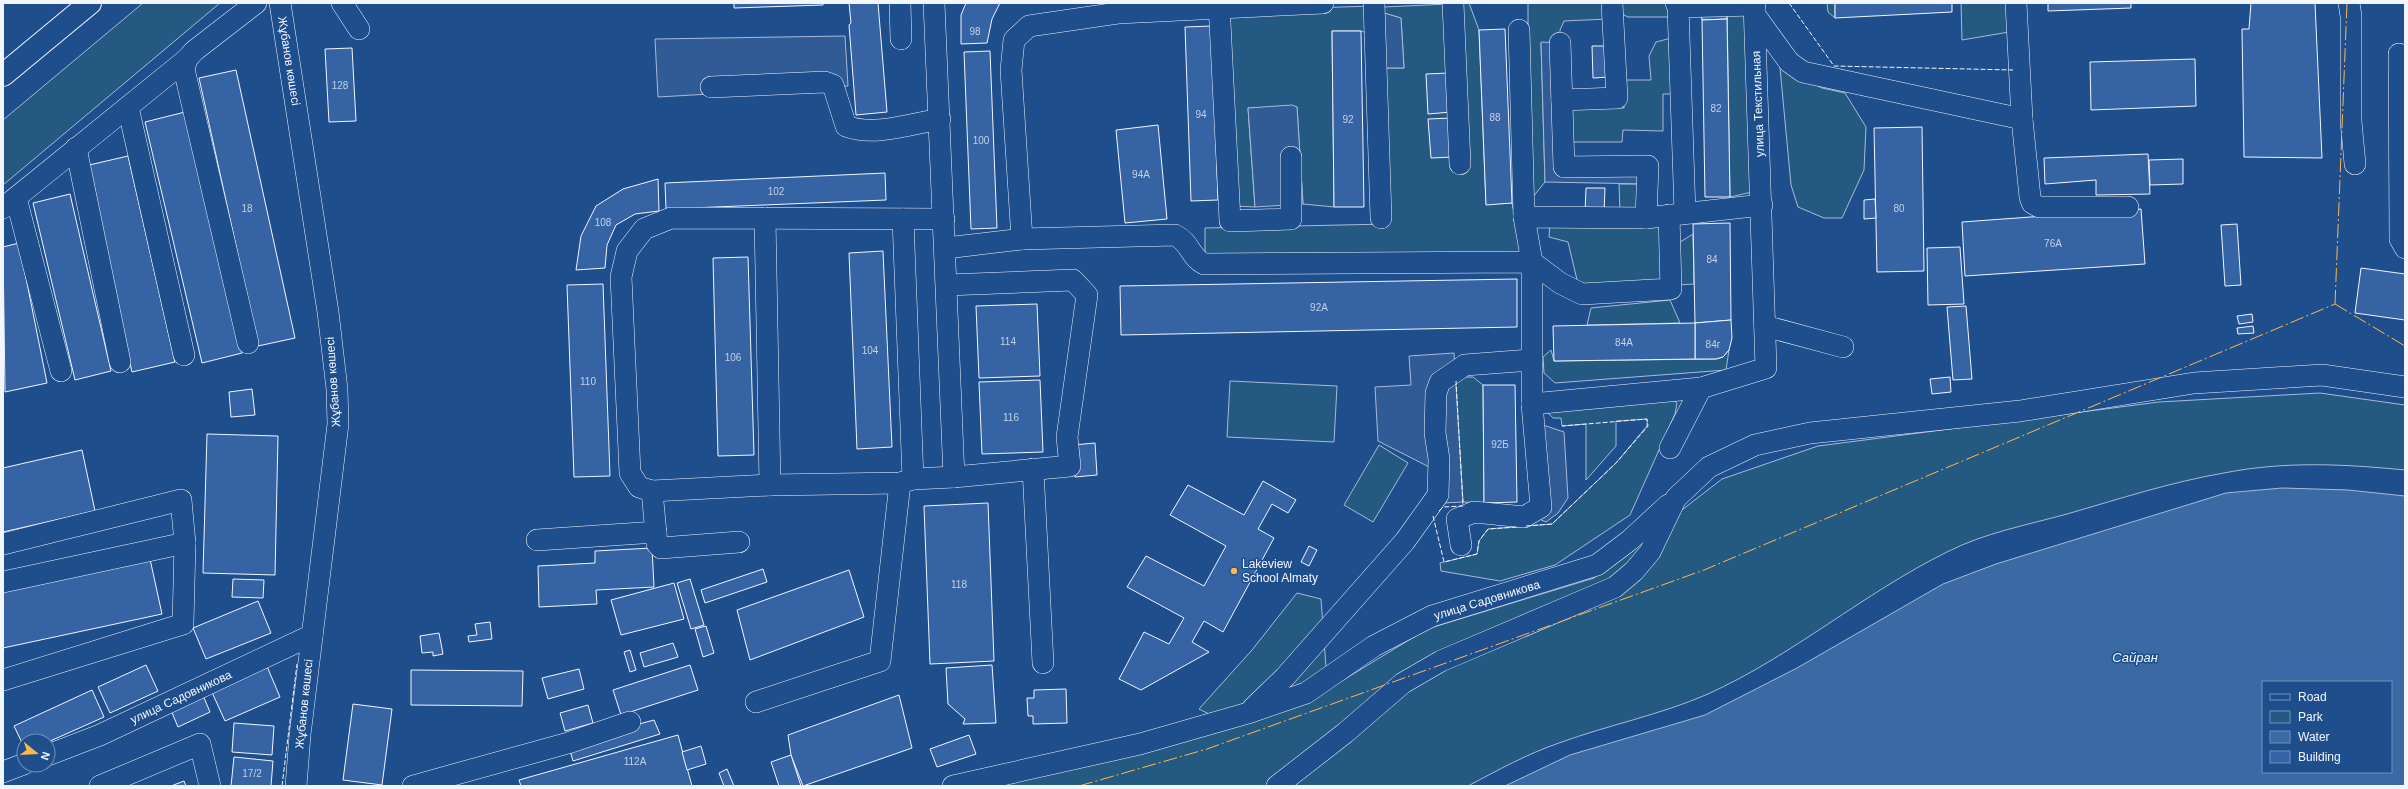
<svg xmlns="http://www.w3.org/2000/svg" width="2408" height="789" font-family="Arial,sans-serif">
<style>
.green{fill:#245a82;stroke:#a8bbd7}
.parking{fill:#305b95;stroke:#a8bbd7}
.water{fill:#3b69a3;stroke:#a8bbd7;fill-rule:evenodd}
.building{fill:#3563a3;stroke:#f2f6ff}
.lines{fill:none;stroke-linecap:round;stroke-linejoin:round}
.minor-casing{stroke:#f2f6ff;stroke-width:22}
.major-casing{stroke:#f2f6ff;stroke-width:24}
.minor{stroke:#1f4e8c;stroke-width:21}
.major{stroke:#1f4e8c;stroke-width:22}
.fence{stroke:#f2f6ff;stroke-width:1;stroke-dasharray:5 2;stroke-linecap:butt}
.power{stroke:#ffb74d;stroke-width:1;stroke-dasharray:14 3 2 3;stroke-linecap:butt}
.poi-dot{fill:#ffb74d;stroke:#1f4e8c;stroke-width:1.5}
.labels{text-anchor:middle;stroke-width:3;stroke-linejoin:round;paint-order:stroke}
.number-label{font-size:10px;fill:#c3d1e8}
.street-label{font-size:12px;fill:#f2f6ff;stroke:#1f4e8c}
.poi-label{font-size:12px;fill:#f2f6ff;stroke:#1f4e8c;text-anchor:start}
.water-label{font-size:13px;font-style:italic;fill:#f2f6ff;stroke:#1f4e8c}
</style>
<rect width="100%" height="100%" fill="#1f4e8c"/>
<g class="green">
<polygon points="143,3 220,3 3,185 3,120"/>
<polygon points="1469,3 1479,30 1486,204 1512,203 1523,253 1205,258 1205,228 1387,224 1381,68 1404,68 1401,18 1380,12 1384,7"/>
<polygon points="1528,3 1607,3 1608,19 1564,21 1560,30 1560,43 1541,43 1545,182 1528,203"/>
<polygon points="1618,3 1665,3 1673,7 1669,17 1628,17 1618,12"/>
<polygon points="1727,3 1747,3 1752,192 1730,197"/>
<polygon points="1827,3 1835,3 1835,18 1828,12"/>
<polygon points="1961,3 2006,3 2009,32 1962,40"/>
<polygon points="1371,6 1372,35 1361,31 1332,31 1334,207 1303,204 1297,107 1248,108 1255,207 1235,206 1227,11"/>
<polygon points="1675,37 1676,94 1663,94 1663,131 1623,130 1622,142 1573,142 1572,108 1624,108 1624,80 1651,80 1649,56 1656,42"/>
<polygon points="1780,68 1822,88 1845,93 1866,127 1864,170 1842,218 1824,218 1798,207 1791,185"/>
<polygon points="1619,184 1647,184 1647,213 1620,212"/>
<polygon points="1550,221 1664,222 1663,282 1578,284 1568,242 1549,237"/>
<polygon points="1693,234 1694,284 1678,285 1677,244"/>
<polygon points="1670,300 1680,323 1587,325 1591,308"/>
<polygon points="1551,350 1554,361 1716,359 1723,357 1729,350 1726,370 1555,383 1544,373 1543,357"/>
<polygon points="1455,377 1473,377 1483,385 1484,503 1463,502"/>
<polygon points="1230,381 1337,386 1334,442 1227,437"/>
<path d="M2320 393 2405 405V470C2344 464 2284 461 2224 473 2171 482 2119 499 2067 514 2027 525 1984 533 1947 552 1864 593 1792 656 1708 694 1660 715 1608 725 1559 743 1527 754 1498 770 1468 786H993L1312 699 1427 629 1594 578 1722 479 1818 446 2159 402Z"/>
<polygon points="1672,399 1677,403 1675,414 1630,515 1555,565 1500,581 1441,571 1440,563 1477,554 1479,541 1488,529 1552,524 1616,463 1647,426 1647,419 1616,421 1616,446 1586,480 1586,424 1562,426 1561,418 1553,418 1548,413 1548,405"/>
<polygon points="1379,445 1408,463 1373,522 1344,505"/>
<polygon points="1297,593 1321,599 1326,667 1311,681 1213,716 1199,709 1252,650"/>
</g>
<g class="parking">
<polygon points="1374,10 1401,18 1404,68 1376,68"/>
<polygon points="845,36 848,86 658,97 655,39"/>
<polygon points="1541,42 1560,43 1565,167 1648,166 1647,184 1545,182"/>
<polygon points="1292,105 1297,107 1303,204 1255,207 1248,108"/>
<polygon points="1454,353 1463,502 1443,503 1441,473 1378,441 1375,387 1411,385 1409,356"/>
<polygon points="1534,422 1564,432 1568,498 1558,513 1546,522 1541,520"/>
</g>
<path class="water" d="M2282 488 2348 490 2405 496V786H1505L1570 755 1705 715 1797 668 1943 584 1996 564 2226 493ZM2263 682H2391V772H2263Z"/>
<g class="building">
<polygon points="734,3 823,3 823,5 734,8"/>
<polygon points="849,3 878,3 887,112 856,115 849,25 851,23"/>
<polygon points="966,3 1000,3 992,19 987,43 961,44 961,15"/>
<polygon points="1699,3 1727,3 1727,19 1702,20"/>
<polygon points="1835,3 1952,3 1952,12 1835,18"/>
<polygon points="2048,3 2131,3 2131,8 2048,11"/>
<polygon points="2251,3 2315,3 2322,158 2244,157 2242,29 2249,29"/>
<polygon points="1727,19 1730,197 1705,197 1702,20"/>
<polygon points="1212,26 1218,200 1191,201 1185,27"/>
<polygon points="1505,29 1512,203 1486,205 1479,30"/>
<polygon points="1332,31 1361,31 1364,207 1334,207"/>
<polygon points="1592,46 1609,46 1610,77 1593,78"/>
<polygon points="352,48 356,121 329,122 325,49"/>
<polygon points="990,51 997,228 971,229 964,52"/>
<polygon points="2195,59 2196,106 2091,110 2090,62"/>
<polygon points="236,70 295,338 258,346 199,78"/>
<polygon points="1449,73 1451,112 1428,114 1426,74"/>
<polygon points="185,112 242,353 202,363 145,122"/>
<polygon points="1451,118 1453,157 1431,158 1428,119"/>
<polygon points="1158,125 1167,219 1125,223 1116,130"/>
<polygon points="1922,127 1924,271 1877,272 1874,128"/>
<polygon points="2148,154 2150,194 2096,195 2096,180 2045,184 2044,158"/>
<polygon points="128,156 175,362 132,372 85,166"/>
<polygon points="2183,159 2183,184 2150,185 2149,160"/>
<polygon points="885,173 886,200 666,209 665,183"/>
<polygon points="658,179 659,211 635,214 616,225 607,245 605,268 576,270 581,236 596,206 623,189"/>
<polygon points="1586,188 1605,188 1604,213 1585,213"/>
<polygon points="70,194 111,371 75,380 33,203"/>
<polygon points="1875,199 1876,218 1864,219 1864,200"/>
<polygon points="2141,209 2145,264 1965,276 1962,222"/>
<polygon points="1730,223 1731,320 1695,323 1693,224"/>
<polygon points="2237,224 2241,285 2225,286 2221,225"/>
<polygon points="19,243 47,383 5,392 3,247"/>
<polygon points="1960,247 1964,304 1928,305 1927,248"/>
<polygon points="883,251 892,447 857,449 849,253"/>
<polygon points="748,257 754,455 718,456 713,258"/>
<polygon points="2361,268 2405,274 2405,320 2355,313"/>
<polygon points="1517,279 1517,327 1121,335 1120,286"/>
<polygon points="603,284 610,476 574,477 567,285"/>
<polygon points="1037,304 1040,376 979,378 976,306"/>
<polygon points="1966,306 1972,379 1953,380 1947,307"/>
<polygon points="2252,314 2253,322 2239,324 2237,316"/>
<polygon points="1731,320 1732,338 1729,350 1723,357 1716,359 1695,359 1695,323"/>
<polygon points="1695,323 1695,359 1554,361 1553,326"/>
<polygon points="2253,326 2254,333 2238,334 2237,328"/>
<polygon points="1950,377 1951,392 1932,394 1930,379"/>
<polygon points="1040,380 1043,452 982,454 979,382"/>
<polygon points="1483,385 1515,385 1517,502 1484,503"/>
<polygon points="252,389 255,415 231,417 229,392"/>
<polygon points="207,434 278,436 275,575 203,573"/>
<polygon points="1095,443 1097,475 1075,477 1073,445"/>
<polygon points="82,450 95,511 3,532 3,468"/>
<polygon points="1263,481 1296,500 1288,513 1272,504 1258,529 1274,538 1223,632 1204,621 1192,642 1209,652 1141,690 1119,679 1144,632 1169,644 1184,618 1127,587 1146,556 1204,586 1226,546 1170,515 1188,485 1244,515"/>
<polygon points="988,503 994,661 930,664 924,506"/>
<polygon points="1309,546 1317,550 1309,566 1301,562"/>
<polygon points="652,548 654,587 596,590 597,604 539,607 538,566 595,563 595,551"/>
<polygon points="150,559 162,614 3,648 3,591"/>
<polygon points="763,569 767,582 705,603 701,590"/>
<polygon points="849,570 864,617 750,660 737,610"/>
<polygon points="233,579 264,580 263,598 232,597"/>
<polygon points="690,579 704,625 691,629 677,583"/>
<polygon points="674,583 684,619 621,635 611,600"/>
<polygon points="258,601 271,633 206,659 193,628"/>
<polygon points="490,622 492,639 469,642 468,636 477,635 475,624"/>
<polygon points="706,626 714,653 703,657 695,629"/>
<polygon points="439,633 443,654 433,656 433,652 422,653 420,636"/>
<polygon points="673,643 678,657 644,667 640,653"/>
<polygon points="630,650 636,670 630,672 624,652"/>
<polygon points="266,664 280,697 225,721 210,688"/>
<polygon points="146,665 158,691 110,713 98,687"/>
<polygon points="690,665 698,690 621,715 613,690"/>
<polygon points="992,665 996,723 963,724 965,719 948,704 946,668"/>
<polygon points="579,669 584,689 548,699 542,678"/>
<polygon points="411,670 523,671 522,706 411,705"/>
<polygon points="1066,689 1067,723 1033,724 1033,716 1028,716 1027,698 1034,698 1034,690"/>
<polygon points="92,690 104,717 48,742 24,741 24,747 14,726"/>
<polygon points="202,693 210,712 178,727 170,708"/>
<polygon points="899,695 912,748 803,786 791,755 788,735"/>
<polygon points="353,704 392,709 382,785 343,780"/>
<polygon points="588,705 593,723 565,731 560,713"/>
<polygon points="654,720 660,734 573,761 568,743"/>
<polygon points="234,723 274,726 272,755 232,752"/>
<polygon points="678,735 692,786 521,786 519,780"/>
<polygon points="969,735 976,754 937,767 930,749"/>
<polygon points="701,746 706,764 687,770 682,752"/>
<polygon points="791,755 801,786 779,786 771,762"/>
<polygon points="234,757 273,761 271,786 231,786"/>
<polygon points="727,769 734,786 724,786 719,773"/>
<polygon points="184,781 186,786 171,786"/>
</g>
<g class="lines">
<g class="minor-casing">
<g id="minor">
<polyline points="280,3 328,312 337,389 338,424 300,735 296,786"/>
<polyline points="342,3 359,29"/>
<polyline points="900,3 901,39"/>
<polyline points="934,3 954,477"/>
<polyline points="1219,3 1230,221 1291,219 1291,157"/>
<polyline points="1374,3 1381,218"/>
<polyline points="1453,3 1460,164"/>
<polyline points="1676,3 1678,7 1685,213"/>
<polyline points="2016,3 2022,119"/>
<polyline points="2349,3 2351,16 2351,121 2355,164"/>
<polyline points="1678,7 1755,5"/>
<polyline points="1755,15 1789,62 1803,72 2022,119 2030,197 2032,203 2039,207 2128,207"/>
<polyline points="1519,30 1524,217"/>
<polyline points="1560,43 1564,167 1648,166 1646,218"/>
<polyline points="2399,54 2400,239 2405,248"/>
<path d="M711 87 825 82 833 85 846 126C873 137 911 124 940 119"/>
<polyline points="1562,100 1617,98 1612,3"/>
<polyline points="128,107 184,355"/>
<polyline points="76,148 120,362"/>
<polyline points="16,198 61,371"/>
<polyline points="3,208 187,59"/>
<polyline points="765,218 770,485"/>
<polyline points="903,219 913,479"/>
<polyline points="944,219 671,218 644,229 627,251 621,277 630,473 639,487 652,491 770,485 900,483 913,479 954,477 1070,466 1067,437 1087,295 1073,280 947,285"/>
<polyline points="1022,239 1011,70 1014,40 1029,26 1118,13 1323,3"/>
<path d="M946 248 1022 239 1175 235C1191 243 1189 256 1204 264L1532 262 1560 283 1582 294 1671 289 1669 215"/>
<polyline points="1765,326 1843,347"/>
<polyline points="248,343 184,69 187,59 194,51 256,3"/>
<polyline points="1532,404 1701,388"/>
<polyline points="1670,448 1701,388 1766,368 1754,3"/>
<polyline points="1033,469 1043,663"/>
<polyline points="652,491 657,544 661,548 739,542"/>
<polyline points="537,540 656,532"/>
<polyline points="3,544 181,500 185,543 183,624 3,680"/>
<polyline points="1461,545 1457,519 1474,512 1524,517 1541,507 1532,404 1532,262 1524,217 1646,218 1762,205"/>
<polyline points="3,582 185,543"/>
<polyline points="756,702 880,661 900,483"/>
<polyline points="1253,708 1285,677 1405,541 1438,495 1439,459 1435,433 1436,393 1440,382 1465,365 1531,360"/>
<polyline points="48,755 100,735 312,635"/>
<polyline points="3,772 24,764"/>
<polyline points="100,786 200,744 210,786"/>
<polyline points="413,786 568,743 630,722"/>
<polyline points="953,786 1140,744 1248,713 1306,693 1374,646 1432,616 1597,565 1630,540 1668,505"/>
<polyline points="1277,786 1345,733 1403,683 1441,661 1615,587 1634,571 1650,552 1676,498 1709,467 1755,445 1810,433 2020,411 2194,383 2322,375 2405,387"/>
</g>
</g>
<g class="major-casing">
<polyline id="major" points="3,75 90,3"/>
</g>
<use href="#minor" class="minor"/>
<use href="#major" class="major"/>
<g class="fence">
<polyline points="1789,3 1834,66 2013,70"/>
<polyline points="1439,511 1443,507 1463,506 1456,381"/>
<polyline points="1433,516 1444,562 1477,554 1479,541 1488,529 1518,527"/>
<polyline points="1526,526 1552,524 1616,463 1648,426 1647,419 1562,426"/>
<polyline points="282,786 297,664"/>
</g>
<g class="power">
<polyline points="2335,304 2347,3"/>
<polyline points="2335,304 2405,346"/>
<polyline points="1079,786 1207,749 1704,570 2335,304"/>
</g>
</g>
<circle class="poi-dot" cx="1234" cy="571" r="4"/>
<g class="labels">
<g class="number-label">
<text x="975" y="35">98</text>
<text x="340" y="89">128</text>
<text x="1716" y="112">82</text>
<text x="1201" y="118">94</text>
<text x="1495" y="121">88</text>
<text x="1348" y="123">92</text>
<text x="981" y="144">100</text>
<text x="1141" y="178">94А</text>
<text x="776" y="195">102</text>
<text x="247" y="212">18</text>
<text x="1899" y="212">80</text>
<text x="603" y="226">108</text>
<text x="2053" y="247">76А</text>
<text x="1712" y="263">84</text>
<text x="1319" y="311">92А</text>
<text x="1008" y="345">114</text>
<text x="1624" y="346">84А</text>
<text x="1713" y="348">84г</text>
<text x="870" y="354">104</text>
<text x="733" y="361">106</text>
<text x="588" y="385">110</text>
<text x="1011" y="421">116</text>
<text x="1500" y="448">92Б</text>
<text x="959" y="588">118</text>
<text x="635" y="765">112А</text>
<text x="252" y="777">17/2</text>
</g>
<g class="street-label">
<text transform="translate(289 61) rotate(81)" y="4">Жұбанов көшесі</text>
<text transform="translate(1758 104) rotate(-92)" y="4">улица Текстильная</text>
<text transform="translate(333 382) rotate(-94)" y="4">Жұбанов көшесі</text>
<text transform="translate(1487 600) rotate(-17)" y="4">улица Садовникова</text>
<text transform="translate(181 697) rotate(-25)" y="4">улица Садовникова</text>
<text transform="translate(304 704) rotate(-84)" y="4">Жұбанов көшесі</text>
</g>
<g class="poi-label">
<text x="1242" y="568">Lakeview<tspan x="1242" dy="14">School Almaty</tspan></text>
</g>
<g class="water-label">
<text x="2135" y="662">Сайран</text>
</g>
</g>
<rect width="2408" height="789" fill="none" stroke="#f2f6ff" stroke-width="8"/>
<rect x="2262" y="681" width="130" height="92" fill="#1f4e8c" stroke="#7391ba"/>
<rect x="2270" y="694" width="20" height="6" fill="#1f4e8c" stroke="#7391ba"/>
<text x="2298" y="701" font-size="12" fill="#f2f6ff">Road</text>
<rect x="2270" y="711" width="20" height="12" fill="#245a82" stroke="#7391ba"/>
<text x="2298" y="721" font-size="12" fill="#f2f6ff">Park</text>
<rect x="2270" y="731" width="20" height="12" fill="#3b69a3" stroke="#7391ba"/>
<text x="2298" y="741" font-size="12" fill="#f2f6ff">Water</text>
<rect x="2270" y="751" width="20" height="12" fill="#3563a3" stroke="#7391ba"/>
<text x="2298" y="761" font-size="12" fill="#f2f6ff">Building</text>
<g transform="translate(36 753) rotate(108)"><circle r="19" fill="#1f4e8c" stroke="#7391ba"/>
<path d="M0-3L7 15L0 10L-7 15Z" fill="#ffb74d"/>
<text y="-6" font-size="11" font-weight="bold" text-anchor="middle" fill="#f2f6ff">N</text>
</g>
</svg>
